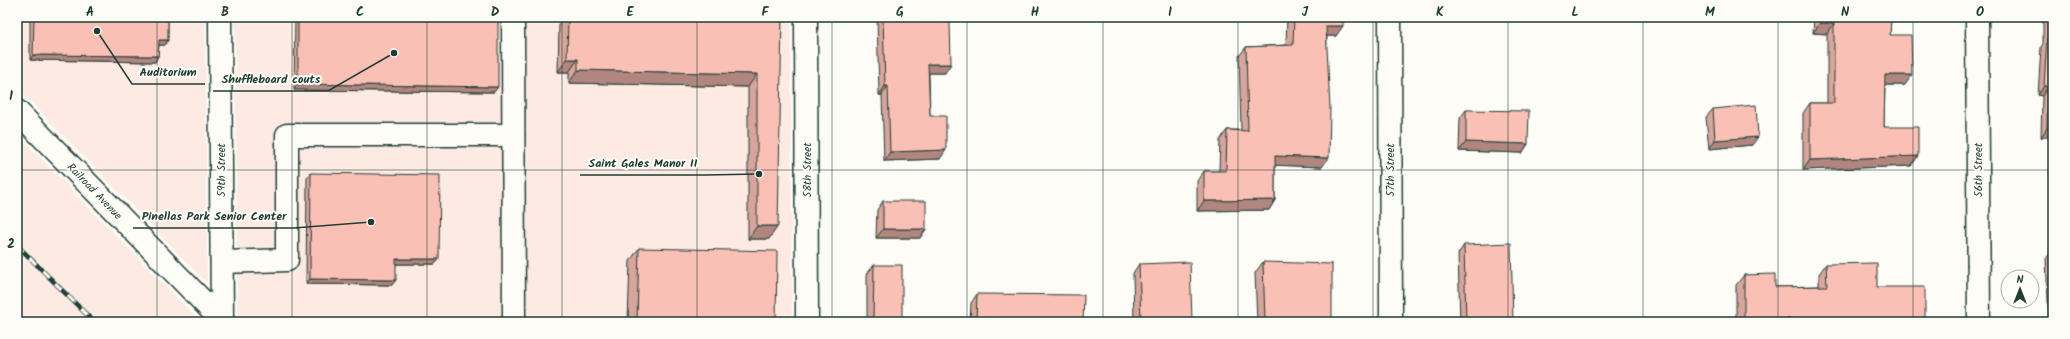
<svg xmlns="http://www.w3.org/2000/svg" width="2070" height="339" font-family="Kalam,sans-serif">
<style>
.built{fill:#fceae3}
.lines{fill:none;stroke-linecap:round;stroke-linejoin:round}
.minor-casing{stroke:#1f3d34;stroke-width:25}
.minor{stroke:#fdfcf7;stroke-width:22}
.rail-casing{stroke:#1f3d34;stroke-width:4.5}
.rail{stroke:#fdfcf7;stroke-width:3;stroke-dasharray:9;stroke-linecap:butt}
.wall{fill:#d8a59c;stroke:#1f3d34}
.shaded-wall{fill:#b0867f;stroke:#1f3d34}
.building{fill:#fbc0b5;stroke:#1f3d34}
.grid{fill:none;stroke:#1f3d34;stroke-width:1;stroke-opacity:0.55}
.labels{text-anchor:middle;stroke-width:4;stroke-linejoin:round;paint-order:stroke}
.street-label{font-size:11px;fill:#1f3d34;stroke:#fdfcf7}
.leader{fill:none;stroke:#1f3d34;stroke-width:1.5}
.callout-dot{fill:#1f3d34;stroke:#fdfcf7;stroke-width:1.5}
.callout-label{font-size:12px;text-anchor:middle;font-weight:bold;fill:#1f3d34;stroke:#fdfcf7;stroke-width:4;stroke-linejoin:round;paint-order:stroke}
.neatline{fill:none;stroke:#1f3d34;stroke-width:1.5}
.grid-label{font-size:13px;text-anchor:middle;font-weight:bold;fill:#1f3d34}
</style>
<rect width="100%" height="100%" fill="#fdfcf7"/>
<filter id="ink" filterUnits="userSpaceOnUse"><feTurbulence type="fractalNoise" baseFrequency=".025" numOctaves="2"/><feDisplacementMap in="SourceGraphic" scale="8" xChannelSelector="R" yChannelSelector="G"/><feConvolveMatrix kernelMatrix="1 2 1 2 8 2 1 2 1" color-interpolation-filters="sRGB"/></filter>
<g filter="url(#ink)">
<g class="built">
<polygon points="17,17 205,17 207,283 17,88"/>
<polygon points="235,17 791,17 792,322 245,322 237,314"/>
<polygon points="17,134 201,322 17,322"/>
</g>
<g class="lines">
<g class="minor-casing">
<g id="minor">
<polyline points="220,17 222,322"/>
<polyline points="513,17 514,322"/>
<polyline points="806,17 807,322"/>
<polyline points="1390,17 1391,322"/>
<polyline points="1977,17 1979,322"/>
<polyline points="17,111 223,322"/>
<polyline points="222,262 287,260 287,135 513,135"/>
</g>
</g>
<use href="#minor" class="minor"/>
<g class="rail-casing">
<polyline id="rail" points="17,245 94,322"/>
</g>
<use href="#rail" class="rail"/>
</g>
<g class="wall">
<polygon points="30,17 168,17 168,40 165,45 159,45 158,56 155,62 30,60"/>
<polygon points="295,17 498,17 494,92 294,90"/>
<polygon points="563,17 782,17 769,239 748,239 748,87 569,83 569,72 558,72 559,23"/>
<polygon points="877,17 924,17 924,22 945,73 929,73 930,116 940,159 884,161 882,95 879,95"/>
<polygon points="1287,17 1343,17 1336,36 1327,36 1322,167 1275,165 1275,200 1269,210 1197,211 1197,181 1204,171 1219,171 1220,140 1227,130 1241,130 1239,56 1246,47 1286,45"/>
<polygon points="1814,17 1891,17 1890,35 1905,85 1885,85 1884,127 1918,156 1911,166 1803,170 1803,113 1810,103 1827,103 1827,34 1813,33"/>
<polygon points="2043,17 2053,17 2053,137 2041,137 2042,96 2038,95 2041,47 2043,44"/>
<polygon points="1713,109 1752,145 1709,149 1706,117"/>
<polygon points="1466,110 1528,144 1522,153 1459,151 1460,118"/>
<polygon points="311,173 439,259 435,264 396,264 392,285 306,284 307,178"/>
<polygon points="883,201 926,229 920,238 876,238 877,210"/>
<polygon points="1464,245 1512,322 1460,322 1458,254"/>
<polygon points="639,248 776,322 628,322 630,261"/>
<polygon points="2052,250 2053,250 2053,322 2049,322 2046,259"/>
<polygon points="1263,262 1332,322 1257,322 1255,273"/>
<polygon points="1139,264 1191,322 1134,322 1133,273"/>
<polygon points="1826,264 1877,287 1925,322 1736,322 1736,285 1744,275 1775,287 1819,286 1819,274"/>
<polygon points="874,265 902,322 867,322 867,274"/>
<polygon points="977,294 1083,322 970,322 971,303"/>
</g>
<g class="shaded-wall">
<polygon points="1820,23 1834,24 1827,34 1813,33"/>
<polygon points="1326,26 1343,26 1336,36 1320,36"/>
<polygon points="159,40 168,40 165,45 155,45"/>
<polygon points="33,55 158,56 155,62 30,60"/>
<polygon points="567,59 578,59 569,72 558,72"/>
<polygon points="928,64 951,64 945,73 922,73"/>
<polygon points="578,70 757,74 748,87 569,83"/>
<polygon points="1885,75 1912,75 1905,85 1878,85"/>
<polygon points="298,84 498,87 494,92 294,90"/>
<polygon points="885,86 888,86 882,95 879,95"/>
<polygon points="2044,86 2048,87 2042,96 2038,95"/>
<polygon points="2047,128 2053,128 2053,137 2041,137"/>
<polygon points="1758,137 1752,145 1709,149 1715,140"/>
<polygon points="1466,142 1528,144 1522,153 1459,151"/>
<polygon points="946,150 940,159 884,161 890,152"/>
<polygon points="1275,156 1329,158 1322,167 1268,165"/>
<polygon points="1918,156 1911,166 1803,170 1810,160"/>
<polygon points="1275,200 1269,210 1197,211 1204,201"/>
<polygon points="757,226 778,226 769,239 748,239"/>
<polygon points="883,229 926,229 920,238 876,238"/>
<polygon points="396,259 439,259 435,264 392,264"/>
<polygon points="310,279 396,280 392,285 306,284"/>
<polygon points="1744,319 1802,319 1800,322 1742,322"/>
<polygon points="637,320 713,322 636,322"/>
<polygon points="1192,320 1191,322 1143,322"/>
<polygon points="1265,320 1332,322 1264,322"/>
</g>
<g class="building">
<polygon points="34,17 168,17 168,40 159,40 158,56 33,55"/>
<polygon points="298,17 498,17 498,87 298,84"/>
<polygon points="568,17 782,17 778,226 757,226 757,74 578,70 578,59 567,59"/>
<polygon points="883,17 924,17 924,22 950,21 951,64 928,64 930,116 946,116 946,150 890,152 888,86 885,86"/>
<polygon points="1294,17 1343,17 1343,26 1326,26 1330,109 1329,158 1275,156 1275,200 1204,201 1204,171 1226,171 1227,130 1248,131 1246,47 1293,45"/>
<polygon points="1820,17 1891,17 1890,35 1911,35 1912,75 1885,75 1884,127 1918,127 1918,156 1810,160 1810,103 1834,103 1834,24 1820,23"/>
<polygon points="2049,17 2053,17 2053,128 2047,128 2048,87 2044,86 2047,38 2049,38"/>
<polygon points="1756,105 1758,137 1715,140 1713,109"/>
<polygon points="1466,110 1529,111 1528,144 1466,142"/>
<polygon points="311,173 440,175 439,259 396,259 396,280 310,279"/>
<rect x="883" y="201" width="43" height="28"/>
<polygon points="1511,243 1513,322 1466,322 1464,245"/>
<polygon points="639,248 777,251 776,322 713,322 637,320"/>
<polygon points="2052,250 2053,250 2053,268"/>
<polygon points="1190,262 1192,320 1141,322 1139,264"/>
<polygon points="1263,262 1332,264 1332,322 1265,320"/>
<polygon points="1877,263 1877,287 1925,287 1925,322 1802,322 1802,319 1744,319 1744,275 1775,274 1775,287 1827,286 1826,264"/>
<polygon points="874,265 902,265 902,322 873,322"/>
<polygon points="977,294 1084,295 1083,322 976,322"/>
</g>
</g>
<path class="grid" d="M157 17V322M292 17V322M427 17V322M562 17V322M697 17V322M832 17V322M967 17V322M1103 17V322M1238 17V322M1373 17V322M1508 17V322M1643 17V322M1778 17V322M1913 17V322M17 170H2053"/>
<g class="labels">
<g class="street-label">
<text transform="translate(221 170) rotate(-90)" y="4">59th Street</text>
<text transform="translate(807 170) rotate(-90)" y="4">58th Street</text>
<text transform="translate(1390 170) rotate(-90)" y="4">57th Street</text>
<text transform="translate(1978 170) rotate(-90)" y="4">56th Street</text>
<text transform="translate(95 191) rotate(46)" y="4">Railroad Avenue</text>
</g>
</g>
<path class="leader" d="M97 31L132 84H205M394 53L328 91H213M759 174L705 175H580M371 222L294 228H133"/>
<g class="callout-dot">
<circle cx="97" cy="31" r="4"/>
<circle cx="394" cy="53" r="4"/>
<circle cx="759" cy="174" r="4"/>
<circle cx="371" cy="222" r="4"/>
</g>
<g class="callout-label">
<text x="168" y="76">Auditorium</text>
<text x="271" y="83">Shuffleboard couts</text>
<text x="643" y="167">Saint Gales Manor II</text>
<text x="214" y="220">Pinellas Park Senior Center</text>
</g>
<rect width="2070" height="339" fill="none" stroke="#fdfcf7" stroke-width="44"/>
<g transform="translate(2020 289)"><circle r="19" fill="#fdfcf7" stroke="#a4b0a9"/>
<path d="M0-3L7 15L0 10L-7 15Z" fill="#1f3d34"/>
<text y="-6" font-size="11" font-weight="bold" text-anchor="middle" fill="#1f3d34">N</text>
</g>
<rect x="22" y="22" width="2026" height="295" class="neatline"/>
<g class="grid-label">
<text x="90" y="16">A</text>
<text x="225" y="16">B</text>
<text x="360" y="16">C</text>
<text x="495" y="16">D</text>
<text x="630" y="16">E</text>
<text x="765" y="16">F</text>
<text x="900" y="16">G</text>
<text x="1035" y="16">H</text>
<text x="1170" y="16">I</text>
<text x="1305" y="16">J</text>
<text x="1440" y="16">K</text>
<text x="1575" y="16">L</text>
<text x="1710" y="16">M</text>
<text x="1845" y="16">N</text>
<text x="1980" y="16">O</text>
<text x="11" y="100">1</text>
<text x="11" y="248">2</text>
</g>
</svg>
